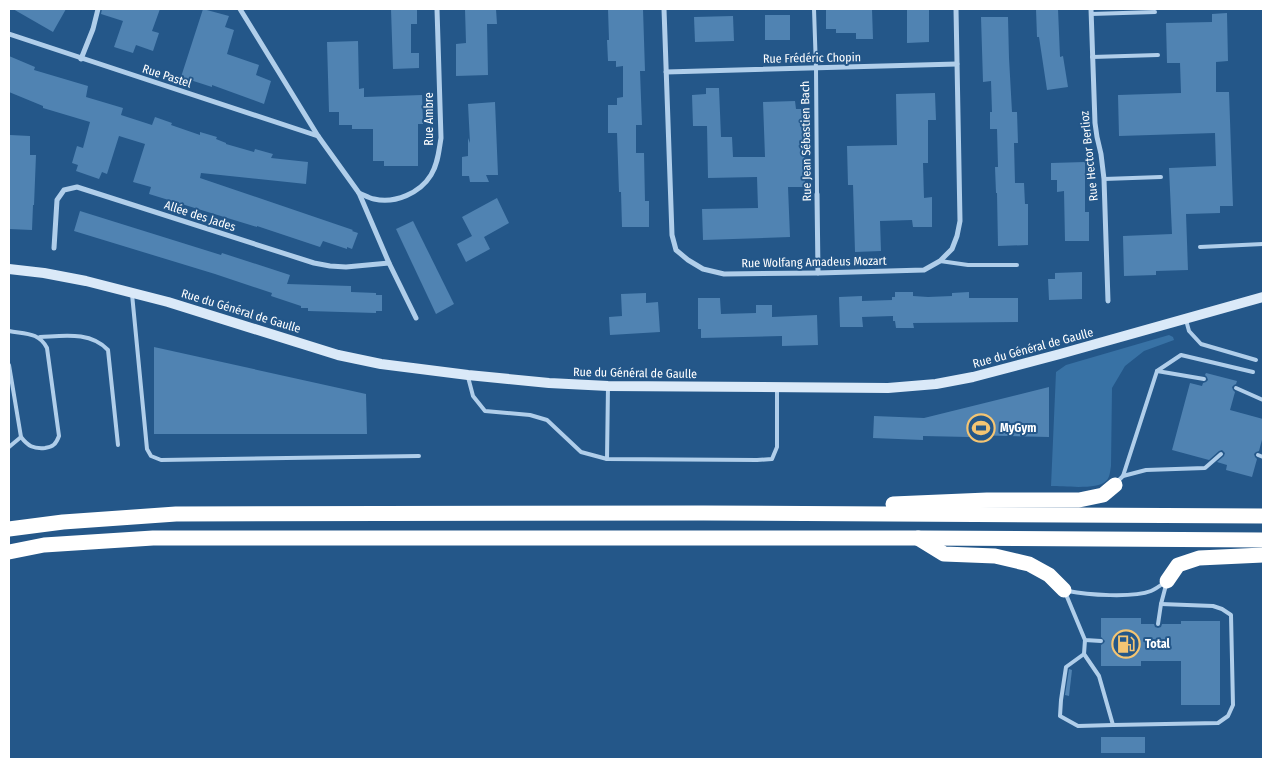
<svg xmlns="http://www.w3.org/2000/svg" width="1272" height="768" font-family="'Fira Sans Condensed',sans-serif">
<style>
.green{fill:#3872a5}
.building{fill:#5083b2}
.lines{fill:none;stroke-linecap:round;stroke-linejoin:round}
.lane{stroke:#b0ceea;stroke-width:4}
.street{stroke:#b0ceea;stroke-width:5}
.secondary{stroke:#dae9f8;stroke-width:10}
.highway{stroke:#fff;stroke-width:15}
.labels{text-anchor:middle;stroke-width:4;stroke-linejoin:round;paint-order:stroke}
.street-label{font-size:12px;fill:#fff;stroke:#245789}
.poi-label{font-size:12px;font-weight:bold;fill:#fff;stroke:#245789;text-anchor:start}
</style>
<rect width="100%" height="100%" fill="#245789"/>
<path class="green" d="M1169 335 1173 337 1174 340 1144 351 1125 366 1112 388 1111 466C1110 471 1110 478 1106 481 1098 490 1064 486 1051 486L1056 372 1066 365Z"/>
<g class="building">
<polygon points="13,9 66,9 53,32"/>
<polygon points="102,9 160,9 152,31 159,33 153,51 136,45 133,53 114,47 123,21 101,14"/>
<polygon points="203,9 229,16 225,27 234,30 227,54 259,65 256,75 271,81 264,104 212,85 212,87 181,77"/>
<polygon points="391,9 417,9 417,24 411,24 411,53 419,53 419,68 393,69"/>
<polygon points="465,9 496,9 497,24 487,24 488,75 456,76 456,44 466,43"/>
<polygon points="608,9 643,9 645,71 640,71 642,125 636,125 636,153 644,153 645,201 649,201 649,227 622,227 621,192 619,192 617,133 608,133 608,105 617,105 617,98 623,97 623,66 616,67 616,61 608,61 607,40 609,40"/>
<polygon points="826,9 872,9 873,39 856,39 856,33 836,33 836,29 826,29"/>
<polygon points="929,9 929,42 907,43 907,10"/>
<polygon points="1036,9 1058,9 1060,57 1063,56 1068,87 1047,90 1039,37 1037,37"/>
<polygon points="1227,13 1228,61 1216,62 1216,92 1229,92 1233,206 1220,206 1220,213 1186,214 1188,270 1156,271 1156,275 1124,276 1123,236 1172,234 1169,168 1216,166 1215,133 1119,136 1118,95 1181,93 1180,63 1167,63 1166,23 1212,22 1212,14"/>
<rect x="765" y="15" width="25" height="25"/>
<polygon points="733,16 734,41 695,42 694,17"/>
<polygon points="981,17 1008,17 1009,58 1012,112 1017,112 1018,143 1014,143 1015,183 1024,183 1025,204 1028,204 1028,245 998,246 997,193 996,193 995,167 998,167 997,129 990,129 990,112 992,112 991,81 983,82"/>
<polygon points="358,41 359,89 364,88 364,97 422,95 423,124 418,124 418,166 384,166 384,161 373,161 373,129 352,129 352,125 339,125 339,112 329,112 327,42"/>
<polygon points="9,56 35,67 34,70 88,86 86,97 123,108 121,115 152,125 155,117 172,123 171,125 200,135 200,132 217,137 216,139 226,143 226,144 254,152 255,149 273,154 271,158 308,162 306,184 201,173 200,178 353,230 352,231 358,233 352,249 347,247 347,249 323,241 320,247 257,226 257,227 149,194 151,187 133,182 145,144 119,136 107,174 102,172 99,179 76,171 78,165 72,163 77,146 83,148 90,122 43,108 43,106 9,92"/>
<polygon points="706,88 719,88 721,137 732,137 733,157 765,157 763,102 795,101 796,109 803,109 805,187 788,187 790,237 703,240 702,209 758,208 757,177 708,178 707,126 693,126 692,95 706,94"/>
<polygon points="935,93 936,120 928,120 928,163 923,163 924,198 932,197 932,227 913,227 912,220 880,221 881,251 855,252 853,185 848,185 847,146 897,145 896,94"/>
<polygon points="495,102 498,175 486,175 489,182 470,182 469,176 462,176 462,157 468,156 468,138 470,143 468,104"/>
<polygon points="10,135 30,136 30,155 36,155 34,205 33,205 32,230 9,229 9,153 10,153"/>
<polygon points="1085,162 1085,212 1089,212 1089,241 1065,241 1064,191 1057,192 1057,180 1051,180 1051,163"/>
<polygon points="497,198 509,223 484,237 490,249 466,262 457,244 472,236 462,217"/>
<polygon points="80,211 221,255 222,253 290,275 287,284 351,286 351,292 376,293 376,295 382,295 382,311 376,311 376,313 308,311 308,308 301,308 301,306 271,296 272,293 215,274 74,231"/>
<polygon points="413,221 454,304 436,314 396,229"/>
<polygon points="1082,272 1082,299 1049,300 1048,279 1055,279 1055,273"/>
<polygon points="895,292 913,292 913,296 928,297 952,296 952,293 969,292 969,298 1018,298 1018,322 913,323 914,328 896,328 895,321 893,321 893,316 862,317 863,327 840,327 839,297 862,296 862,301 892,300 892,297 895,297"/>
<polygon points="646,293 646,303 658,302 660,332 610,335 609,317 622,316 621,294"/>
<polygon points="698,298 720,298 721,314 756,313 756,305 772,305 772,317 817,315 818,345 782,346 782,336 701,338 701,329 698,329"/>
<polygon points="154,347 366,394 367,434 154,434"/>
<polygon points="1206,373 1237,381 1236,384 1234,385 1232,387 1233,390 1235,392 1230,410 1263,419 1263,436 1259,451 1256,452 1254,454 1255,457 1257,459 1252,477 1226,470 1227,465 1217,462 1224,456 1225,453 1222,450 1219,451 1209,460 1172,450 1190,383 1202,386 1203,383 1206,382 1208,380 1207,377 1205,375"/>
<polygon points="1049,387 1049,437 969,435 969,437 923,436 923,440 873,438 874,416 924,418"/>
<polygon points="1101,618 1141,618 1141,624 1154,624 1155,627 1158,628 1161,627 1162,624 1181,624 1181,621 1220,621 1220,705 1181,705 1181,661 1141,661 1141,666 1101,666 1101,645 1104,643 1105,641 1101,637"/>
<polygon points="1069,669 1072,670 1069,696 1065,695"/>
<rect x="1101" y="737" width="44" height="16"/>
</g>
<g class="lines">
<g class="lane">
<polyline points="814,9 816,69 817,194"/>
<polyline points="1091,14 1155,12"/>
<polyline points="1092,57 1158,55"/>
<polyline points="1104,179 1161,177"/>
<polyline points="1200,247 1263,244"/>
<polyline points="940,261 968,265 1017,265"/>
<polyline points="132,294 147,449 151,456 161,460 419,456"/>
<polyline points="1186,320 1189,331 1201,344 1256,360"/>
<path d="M9 331C25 334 39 332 47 348L59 436C56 444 53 447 45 448 33 449 28 446 21 437L9 365"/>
<path d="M40 337C63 336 90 331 108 350L118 445"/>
<polyline points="1157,371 1204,379"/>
<polyline points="468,377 473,396 485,411 530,415 547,420 581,452 607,459 757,460 772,459 777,447 777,388"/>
<polyline points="1236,388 1263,400"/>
<polyline points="9,447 21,437"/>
<polyline points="1258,455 1263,457"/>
<polyline points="607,459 608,386"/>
<polyline points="1123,476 1157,371 1181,355 1253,372"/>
<polyline points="1117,482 1123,476 1146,470 1205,468 1221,454"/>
<path d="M1068 591C1087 595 1133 598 1151 591 1156 589 1161 585 1165 582"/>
<polyline points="1065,592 1085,640 1101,641"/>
<polyline points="1158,624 1161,604 1166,585"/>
<polyline points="1085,640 1084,654 1099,676 1113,725 1218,723 1228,716 1233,705 1231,615 1222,609 1213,606 1161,604"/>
<polyline points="1084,654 1066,667 1061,700 1060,716 1078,726 1113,725"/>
</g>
<g class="street">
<polyline points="240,9 318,136 359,193 389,263 416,318"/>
<polyline points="664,9 672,235 676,250 688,260 703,269 724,274 818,273 924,270 940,261 952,249 957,236 960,221 956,9"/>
<polyline points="1091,9 1095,123 1097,137 1101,154 1104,179 1108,301"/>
<polyline points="9,34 318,136"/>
<polyline points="81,59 93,29 98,9"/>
<polyline points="666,72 957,64"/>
<path d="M359 193C364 195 369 198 374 199 395 204 420 193 431 175 438 164 439 150 441 138L437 9"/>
<polyline points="817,194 818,273"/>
<polyline points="54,248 57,200 64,190 77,187 314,263 330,266 346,267 389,263"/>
</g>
<polyline class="secondary" points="9,269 44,273 86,281 168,302 338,355 381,364 468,375 549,383 608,386 888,388 936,384 973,377 1060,354 1263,297"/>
<g class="highway">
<polyline points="893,504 987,500 1079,500 1103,495 1115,485"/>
<polyline points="9,529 63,522 176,514 703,513 1263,516"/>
<polyline points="918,538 944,554 995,556 1029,564 1049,575 1064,590"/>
<polyline points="9,552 44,545 153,538 918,538 1263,540"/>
<polyline points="1167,581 1178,565 1199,558 1263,555"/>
</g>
</g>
<defs>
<g id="stadium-ring" transform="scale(1.4375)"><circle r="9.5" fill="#245789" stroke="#f4c573" stroke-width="1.5"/><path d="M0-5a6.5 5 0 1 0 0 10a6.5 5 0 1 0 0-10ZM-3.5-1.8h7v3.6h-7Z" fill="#f4c573"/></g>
<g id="fuel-ring" transform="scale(1.4375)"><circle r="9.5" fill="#245789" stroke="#f4c573" stroke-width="1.5"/><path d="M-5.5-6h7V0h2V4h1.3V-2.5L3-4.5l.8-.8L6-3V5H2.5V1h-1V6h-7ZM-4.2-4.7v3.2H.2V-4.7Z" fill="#f4c573"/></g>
</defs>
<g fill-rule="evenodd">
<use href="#stadium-ring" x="981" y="428"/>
<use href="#fuel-ring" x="1126" y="644"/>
</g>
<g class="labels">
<g class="street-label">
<text transform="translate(812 58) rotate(-1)" y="4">Rue Frédéric Chopin</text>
<text transform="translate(167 76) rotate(18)" y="4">Rue Pastel</text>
<text transform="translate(429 119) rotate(-90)" y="4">Rue Ambre</text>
<text transform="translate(806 141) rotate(-91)" y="4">Rue Jean Sébastien Bach</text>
<text transform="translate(1089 156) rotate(-96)" y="4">Rue Hector Berlioz</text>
<text transform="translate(200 216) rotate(18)" y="4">Allée des Jades</text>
<text transform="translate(814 262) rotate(-1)" y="4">Rue Wolfang Amadeus Mozart</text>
<text transform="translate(241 311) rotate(17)" y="4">Rue du Général de Gaulle</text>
<text transform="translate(1033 348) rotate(-15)" y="4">Rue du Général de Gaulle</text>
<text transform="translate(635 373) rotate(1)" y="4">Rue du Général de Gaulle</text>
</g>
<g class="poi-label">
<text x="1000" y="432">MyGym</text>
<text x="1145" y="648">Total</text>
</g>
</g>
<rect width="1272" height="768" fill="none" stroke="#ffffff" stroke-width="20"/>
</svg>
